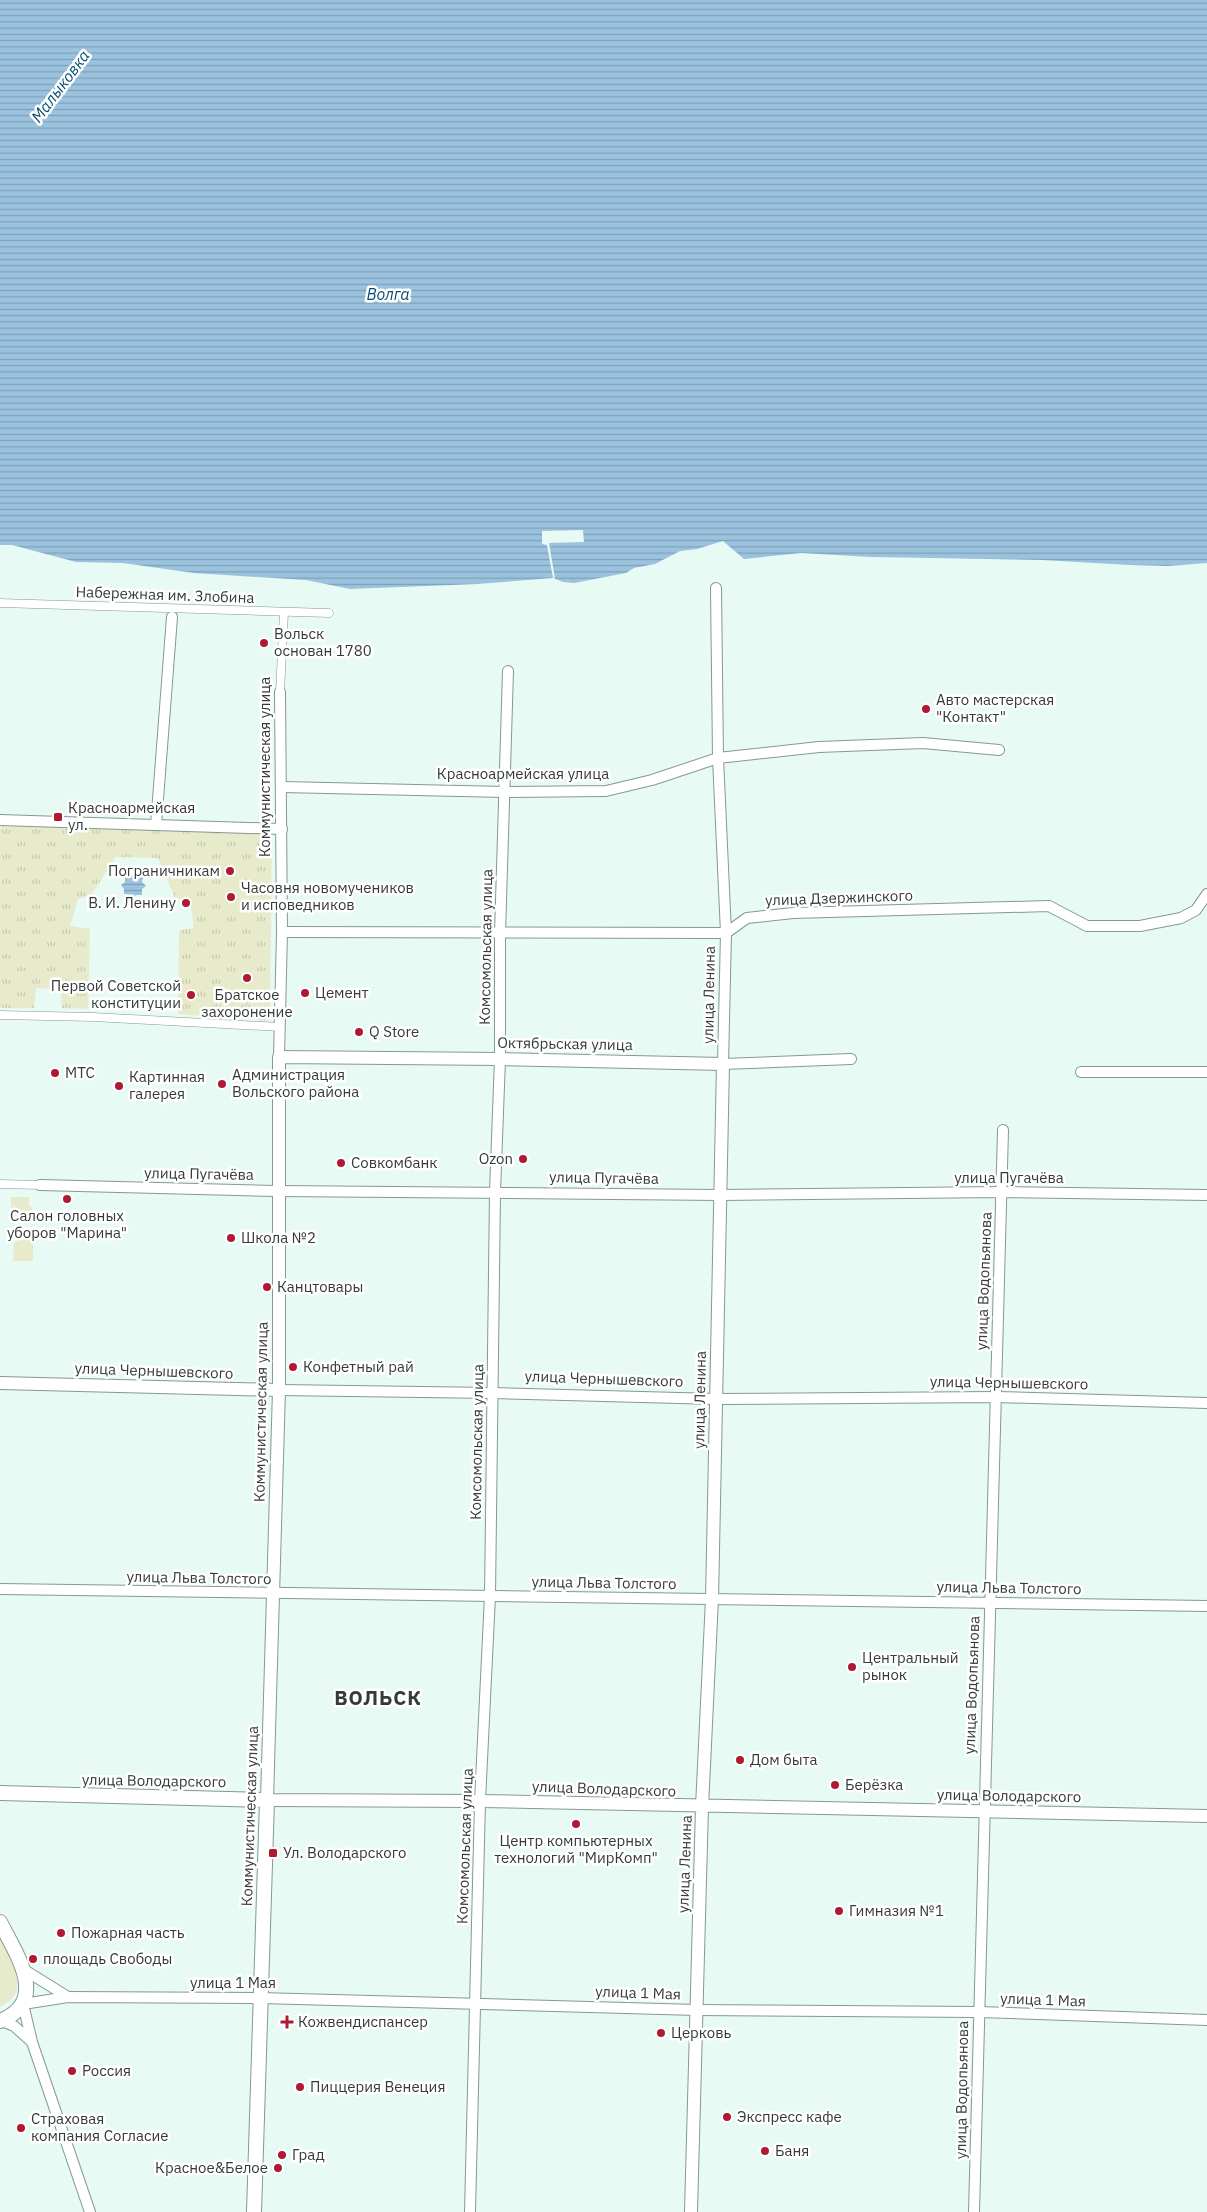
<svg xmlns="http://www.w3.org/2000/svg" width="1207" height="2212" font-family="'IBM Plex Sans',sans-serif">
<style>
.grass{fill:#e7ebcb}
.park{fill:url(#park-tufts)}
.water{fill:url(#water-rules)}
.pier{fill:#e7faf4}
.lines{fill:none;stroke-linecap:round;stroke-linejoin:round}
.pedestrian-casing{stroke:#869892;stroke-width:9}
.minor-casing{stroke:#869892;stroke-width:12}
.tertiary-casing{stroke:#869892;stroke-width:14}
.secondary-casing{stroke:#869892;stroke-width:16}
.pedestrian{stroke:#fff;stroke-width:8}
.minor{stroke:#fff;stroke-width:10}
.tertiary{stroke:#fff;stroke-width:12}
.secondary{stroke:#fff;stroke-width:14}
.poi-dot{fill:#ae1a31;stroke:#fff;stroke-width:2}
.labels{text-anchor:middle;stroke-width:5;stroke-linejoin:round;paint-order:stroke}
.street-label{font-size:15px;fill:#343b39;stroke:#fff}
.poi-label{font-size:15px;fill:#343b39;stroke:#fff;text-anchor:start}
.water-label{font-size:16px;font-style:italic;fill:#034e72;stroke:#fff}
.district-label{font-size:20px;font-weight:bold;letter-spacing:1px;fill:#343b39;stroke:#fff}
</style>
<defs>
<pattern id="park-tufts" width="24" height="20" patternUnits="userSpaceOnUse" patternTransform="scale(1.25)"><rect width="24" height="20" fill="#e7ebcb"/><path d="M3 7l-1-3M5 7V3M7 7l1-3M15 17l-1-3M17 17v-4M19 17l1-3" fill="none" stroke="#c7caaf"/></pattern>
<pattern id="water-rules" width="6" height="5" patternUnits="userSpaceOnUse" patternTransform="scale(1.25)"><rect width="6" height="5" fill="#9bc3df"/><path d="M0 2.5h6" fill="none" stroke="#7fa0b6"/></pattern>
</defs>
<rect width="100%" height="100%" fill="#e7faf4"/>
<g class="grass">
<polygon points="11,1197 29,1197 29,1206 32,1207 32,1220 14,1220 11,1217"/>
<polygon points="17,1240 33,1240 33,1261 13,1261 14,1243"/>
<path d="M0 1936C7 1950 20 1974 17 1990 15 1998 6 2004 0 2007Z"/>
</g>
<polygon class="park" points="2,826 272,832 270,1021 178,1014 179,930 194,928 190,900 175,898 158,858 116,857 91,895 78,899 70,926 90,929 88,1009 62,1008 61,989 36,988 34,1008 0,1008 0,829"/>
<g class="water">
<polygon points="0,0 1207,0 1207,563 1168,566 1130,565 1042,560 871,557 801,553 744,559 723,541 697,549 680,551 655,564 634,568 626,573 574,583 563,582 553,578 477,584 350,589 306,580 194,573 123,563 76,562 12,545 0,545"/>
<polygon points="134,873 137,877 143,877 142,882 146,886 142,889 142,895 136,895 133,898 129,895 124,894 124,889 121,885 125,882 125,876 130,876"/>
</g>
<polygon class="pier" points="583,530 584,542 549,543 555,579 553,578 547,545 542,544 542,531"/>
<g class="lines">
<g class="pedestrian-casing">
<g id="pedestrian">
<polyline points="0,603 329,613"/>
<polyline points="280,692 284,612"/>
<polyline points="0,1015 93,1017 280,1027"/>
<polyline points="0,1184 40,1185"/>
</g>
</g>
<g class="minor-casing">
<g id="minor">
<polyline points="716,588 718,758 726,933 723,1064 851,1059"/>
<polyline points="282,787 505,792 606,791 652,780 718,758 819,747 923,743 999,750"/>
<polyline points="0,820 282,829"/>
<polyline points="156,825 172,617"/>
<polyline points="282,932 726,933 747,918 793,913 1049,906 1087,926 1140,926 1181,918 1196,910 1207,894"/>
<polyline points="279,1057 282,932 280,692"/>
<polyline points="1081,1072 1207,1072"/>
<polyline points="40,1185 277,1191 721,1195 1002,1192 1207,1195"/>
<polyline points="279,1390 493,1393 717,1399 996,1397 1207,1403"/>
<polyline points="0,1589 1207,1606"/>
<polyline points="23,1969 68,1997"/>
<polyline points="2,2021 14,2026 31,2041"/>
<polyline points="90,2212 32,2042 23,2004 68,1997 260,1998 697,2010 979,2012 1207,2020"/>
<polyline points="470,2212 480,1801 490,1596 495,1192 500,1059 500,934 508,671"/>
<polyline points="974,2212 1003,1130"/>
</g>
</g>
<g class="tertiary-casing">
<g id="tertiary">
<polyline points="0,1383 279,1390"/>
<polyline points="691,2212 702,1807 712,1599 723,1064 500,1059 279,1057 279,1390 267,1800 480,1801 1207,1816"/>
</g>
</g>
<g class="secondary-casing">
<g id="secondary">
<polyline points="0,1793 267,1800 254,2212"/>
<path d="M0 1922C16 1954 50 2001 0 2021"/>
</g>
</g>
<use href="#pedestrian" class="pedestrian"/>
<use href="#minor" class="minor"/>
<use href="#tertiary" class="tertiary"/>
<use href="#secondary" class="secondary"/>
</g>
<g class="poi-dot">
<circle cx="264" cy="643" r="5"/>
<circle cx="926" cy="709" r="5"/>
<rect x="53" y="812" width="10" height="10" rx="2.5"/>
<circle cx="230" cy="871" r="5"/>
<circle cx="231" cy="897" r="5"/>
<circle cx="186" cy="903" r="5"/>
<circle cx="247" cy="978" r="5"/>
<circle cx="305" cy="993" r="5"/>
<circle cx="191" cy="995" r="5"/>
<circle cx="359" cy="1032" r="5"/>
<circle cx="55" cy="1073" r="5"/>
<circle cx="222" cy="1084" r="5"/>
<circle cx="119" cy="1086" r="5"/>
<circle cx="523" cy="1159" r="5"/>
<circle cx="341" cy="1163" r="5"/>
<circle cx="67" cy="1199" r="5"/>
<circle cx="231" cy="1238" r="5"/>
<circle cx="267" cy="1287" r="5"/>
<circle cx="293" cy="1367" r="5"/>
<circle cx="852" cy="1667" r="5"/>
<circle cx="740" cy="1760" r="5"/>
<circle cx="835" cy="1785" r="5"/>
<circle cx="576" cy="1824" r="5"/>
<rect x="268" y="1848" width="10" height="10" rx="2.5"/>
<circle cx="839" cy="1911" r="5"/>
<circle cx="61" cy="1933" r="5"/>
<circle cx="33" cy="1959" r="5"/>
<path d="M284.5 2014.5h5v5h5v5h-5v5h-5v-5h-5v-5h5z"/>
<circle cx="661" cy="2033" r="5"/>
<circle cx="72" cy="2071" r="5"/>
<circle cx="300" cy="2087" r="5"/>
<circle cx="727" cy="2117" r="5"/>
<circle cx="21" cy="2128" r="5"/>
<circle cx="765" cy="2151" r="5"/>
<circle cx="282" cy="2155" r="5"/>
<circle cx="278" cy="2168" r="5"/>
</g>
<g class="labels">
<g class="street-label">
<text transform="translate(165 595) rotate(2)" y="5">Набережная им. Злобина</text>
<text transform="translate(265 767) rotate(-90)" y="5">Коммунистическая улица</text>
<text x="523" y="779">Красноармейская улица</text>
<text transform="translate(839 898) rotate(-2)" y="5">улица Дзержинского</text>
<text transform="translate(486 947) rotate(-89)" y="5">Комсомольская улица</text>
<text transform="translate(709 995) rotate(-89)" y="5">улица Ленина</text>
<text transform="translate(565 1044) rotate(1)" y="5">Октябрьская улица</text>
<text transform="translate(199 1174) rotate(1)" y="5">улица Пугачёва</text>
<text transform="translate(604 1178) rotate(1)" y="5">улица Пугачёва</text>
<text x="1009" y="1183">улица Пугачёва</text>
<text transform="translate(984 1281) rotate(-88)" y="5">улица Водопьянова</text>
<text transform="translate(154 1371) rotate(2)" y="5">улица Чернышевского</text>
<text transform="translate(604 1379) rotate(2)" y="5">улица Чернышевского</text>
<text transform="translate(1009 1383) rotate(1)" y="5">улица Чернышевского</text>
<text transform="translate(700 1400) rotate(-89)" y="5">улица Ленина</text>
<text transform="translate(261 1412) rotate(-89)" y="5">Коммунистическая улица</text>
<text transform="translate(477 1442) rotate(-89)" y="5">Комсомольская улица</text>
<text transform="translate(199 1578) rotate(1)" y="5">улица Льва Толстого</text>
<text transform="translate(604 1583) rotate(1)" y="5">улица Льва Толстого</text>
<text transform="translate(1009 1588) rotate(1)" y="5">улица Льва Толстого</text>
<text transform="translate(972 1685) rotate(-88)" y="5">улица Водопьянова</text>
<text transform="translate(154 1781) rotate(1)" y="5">улица Володарского</text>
<text transform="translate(604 1789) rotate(2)" y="5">улица Володарского</text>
<text transform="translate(1009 1796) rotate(1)" y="5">улица Володарского</text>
<text transform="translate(250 1816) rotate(-88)" y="5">Коммунистическая улица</text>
<text transform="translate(465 1846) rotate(-88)" y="5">Комсомольская улица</text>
<text transform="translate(685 1864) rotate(-88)" y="5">улица Ленина</text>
<text x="233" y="1988">улица 1 Мая</text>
<text transform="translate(638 1993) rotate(2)" y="5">улица 1 Мая</text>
<text transform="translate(1043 2000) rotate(2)" y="5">улица 1 Мая</text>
<text transform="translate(962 2090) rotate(-89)" y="5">улица Водопьянова</text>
</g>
<g class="poi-label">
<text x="274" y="639">Вольск<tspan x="274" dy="17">основан 1780</tspan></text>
<text x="936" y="705">Авто мастерская<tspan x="936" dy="17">"Контакт"</tspan></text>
<text x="68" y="813">Красноармейская<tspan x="68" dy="17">ул.</tspan></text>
<text x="220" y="876" text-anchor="end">Пограничникам</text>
<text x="241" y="893">Часовня новомучеников<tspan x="241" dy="17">и исповедников</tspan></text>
<text x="176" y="908" text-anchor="end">В. И. Ленину</text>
<text x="181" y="991" text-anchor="end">Первой Советской<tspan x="181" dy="17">конституции</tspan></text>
<text x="315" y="998">Цемент</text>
<text x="247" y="1000" text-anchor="middle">Братское<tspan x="247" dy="17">захоронение</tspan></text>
<text x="369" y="1037">Q Store</text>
<text x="65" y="1078">МТС</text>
<text x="232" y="1080">Администрация<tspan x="232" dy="17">Вольского района</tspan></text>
<text x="129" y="1082">Картинная<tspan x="129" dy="17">галерея</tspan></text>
<text x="513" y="1164" text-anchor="end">Ozon</text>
<text x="351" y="1168">Совкомбанк</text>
<text x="67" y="1221" text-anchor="middle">Салон головных<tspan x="67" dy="17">уборов "Марина"</tspan></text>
<text x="241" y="1243">Школа №2</text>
<text x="277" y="1292">Канцтовары</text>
<text x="303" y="1372">Конфетный рай</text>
<text x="862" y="1663">Центральный<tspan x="862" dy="17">рынок</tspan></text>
<text x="750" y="1765">Дом быта</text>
<text x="845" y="1790">Берёзка</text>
<text x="576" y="1846" text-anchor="middle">Центр компьютерных<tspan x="576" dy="17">технологий "МирКомп"</tspan></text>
<text x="283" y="1858">Ул. Володарского</text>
<text x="849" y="1916">Гимназия №1</text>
<text x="71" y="1938">Пожарная часть</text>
<text x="43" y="1964">площадь Свободы</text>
<text x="298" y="2027">Кожвендиспансер</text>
<text x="671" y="2038">Церковь</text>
<text x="82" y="2076">Россия</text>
<text x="310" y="2092">Пиццерия Венеция</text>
<text x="737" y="2122">Экспресс кафе</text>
<text x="31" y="2124">Страховая<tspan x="31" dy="17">компания Согласие</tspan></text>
<text x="775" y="2156">Баня</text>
<text x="292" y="2160">Град</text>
<text x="268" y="2173" text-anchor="end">Красное&amp;Белое</text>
</g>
<g class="water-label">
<text transform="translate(60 86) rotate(-53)" y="6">Малыковка</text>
<text x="388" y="300">Волга</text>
</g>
<g class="district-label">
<text x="378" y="1705">ВОЛЬСК</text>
</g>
</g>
</svg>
